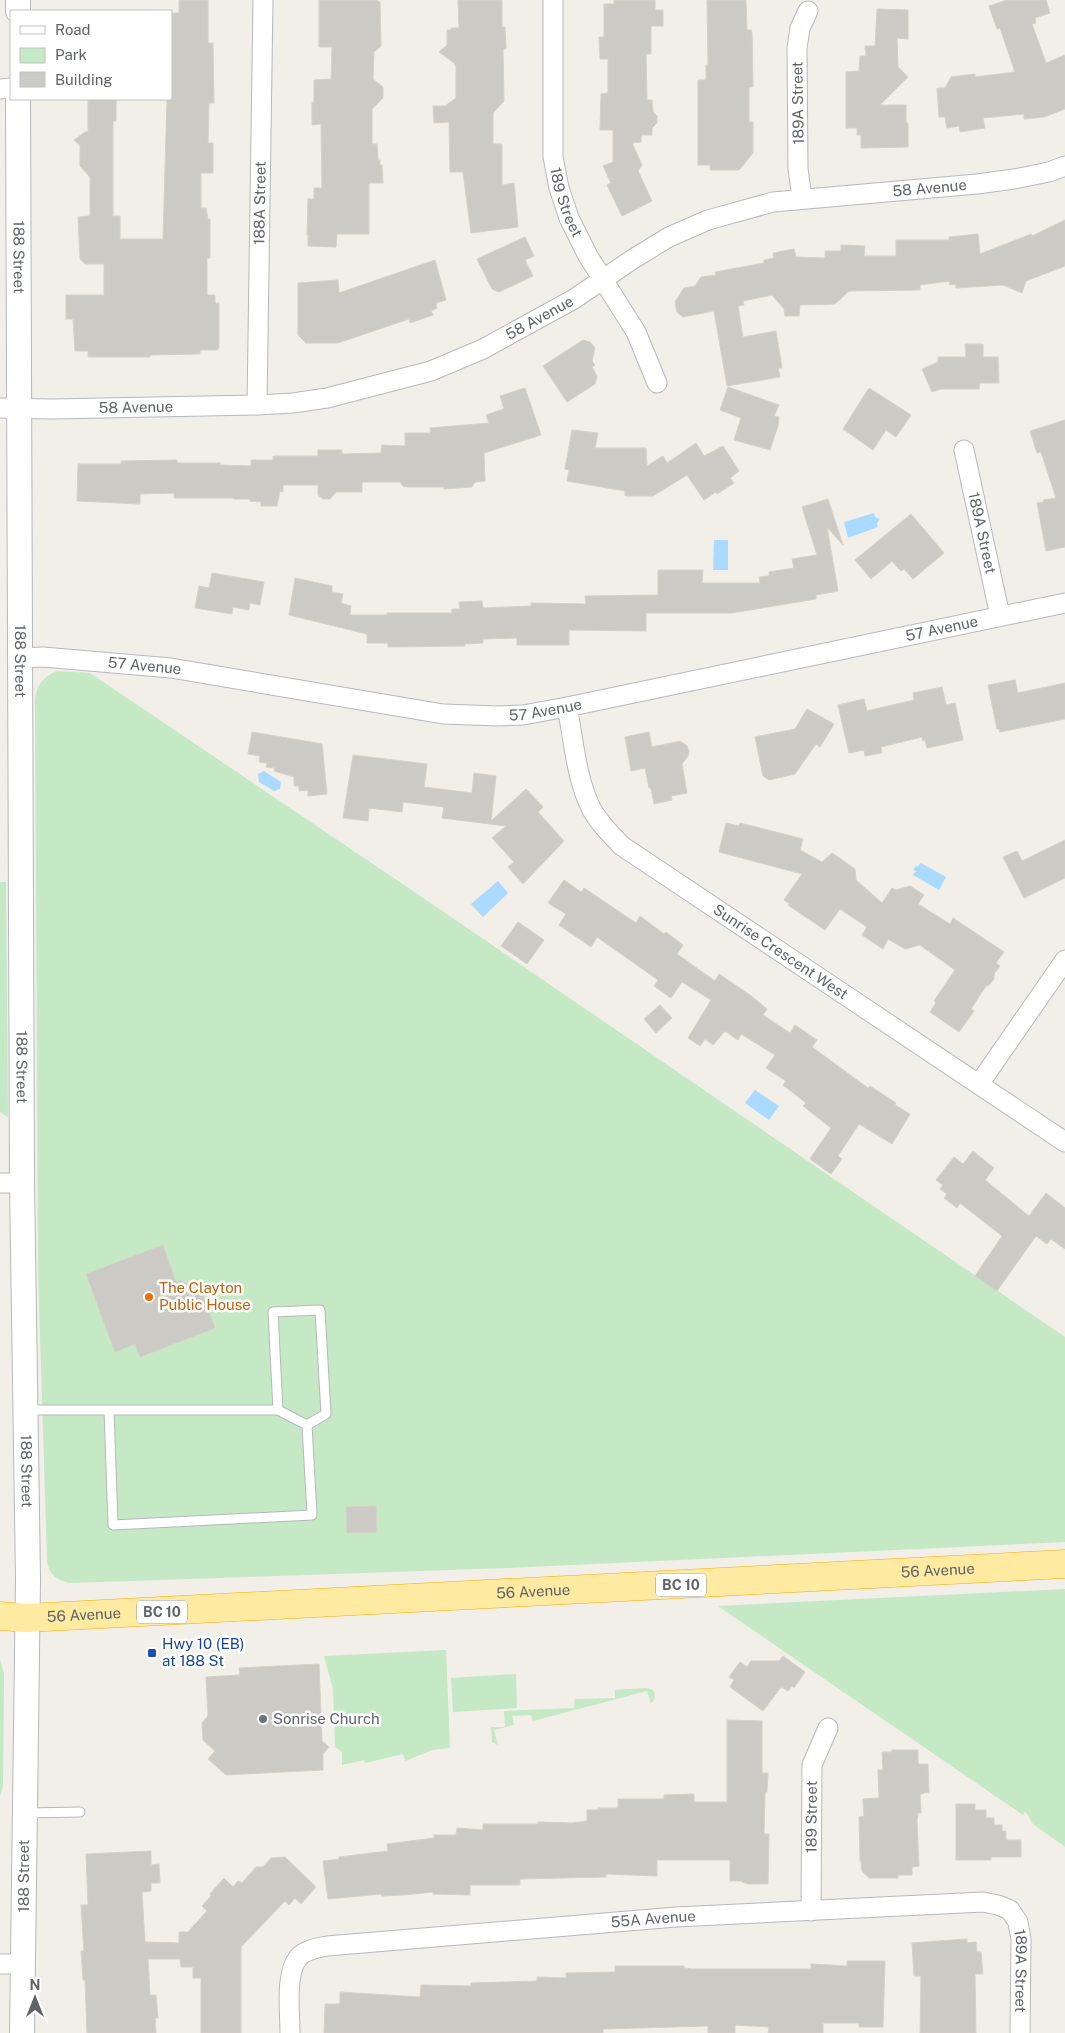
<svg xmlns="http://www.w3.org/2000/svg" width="1065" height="2033" font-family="'Public Sans',sans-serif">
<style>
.green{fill:#c5e8c5}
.water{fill:#aadaff}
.building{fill:#cccac5;stroke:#d6d1c6}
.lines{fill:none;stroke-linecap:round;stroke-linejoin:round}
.service-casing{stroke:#b5b8bc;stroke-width:11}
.minor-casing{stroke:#b5b8bc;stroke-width:21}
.tertiary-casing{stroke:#b5b8bc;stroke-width:26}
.trunk-casing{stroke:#f9ab00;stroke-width:29}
.service{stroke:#fff;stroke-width:9}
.minor{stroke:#fff;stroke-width:19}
.tertiary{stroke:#fff;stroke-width:24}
.trunk{stroke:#feeaa1;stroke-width:28}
.food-dot{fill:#e8710a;stroke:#fff;stroke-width:2}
.transit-dot{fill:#1a4fb4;stroke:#fff;stroke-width:2}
.worship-dot{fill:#6b7280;stroke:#fff;stroke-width:2}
.labels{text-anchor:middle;stroke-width:5;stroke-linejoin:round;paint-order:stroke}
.shield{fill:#fff;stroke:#8f9295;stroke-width:1}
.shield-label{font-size:14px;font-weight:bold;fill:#5f6368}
.street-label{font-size:15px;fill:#5f6368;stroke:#fff}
.food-label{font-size:15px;fill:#c56008;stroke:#fff;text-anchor:start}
.transit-label{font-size:15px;fill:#164399;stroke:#fff;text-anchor:start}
.worship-label{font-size:15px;fill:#5b616d;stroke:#fff;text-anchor:start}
</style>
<rect width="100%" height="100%" fill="#f1efe8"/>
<g class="green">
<path d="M56 671 90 673 413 891 1065 1337V1542L508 1568 70 1583C56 1580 49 1575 47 1560L38 1272 35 699C37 684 43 678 56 671Z"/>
<polygon points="0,882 6,882 8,1117 0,1112"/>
<polygon points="1065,1589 1065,1847 1033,1824 1025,1811 1023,1815 718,1606"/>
<polygon points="446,1650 450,1748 432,1750 405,1761 403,1754 365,1763 364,1760 342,1765 342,1752 335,1747 333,1689 324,1656"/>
<polygon points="0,1659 4,1674 3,1786 0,1796"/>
<polygon points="516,1674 517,1708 453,1712 451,1678"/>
<path d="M646 1688 653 1690C655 1695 656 1700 651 1703L647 1691 533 1721 531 1715 512 1716 514 1725 494 1730 498 1745 492 1742 491 1727H505L504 1711 574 1708 575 1699 615 1698V1690Z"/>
</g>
<g class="water">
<polygon points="874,513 875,517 880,519 877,523 878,527 848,538 844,522"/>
<polygon points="714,540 728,540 728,570 713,570"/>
<polygon points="264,771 281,782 280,789 274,791 259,782 258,774"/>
<polygon points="921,863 946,877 939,890 913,875 916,871 913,870 916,866 918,866"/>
<polygon points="498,881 508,893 483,917 471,904"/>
<polygon points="755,1090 779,1106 769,1120 745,1103"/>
</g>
<g class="building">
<polygon points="179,0 208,0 208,43 213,43 214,103 209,103 208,143 213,143 213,173 201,173 201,208 206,208 208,219 210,219 210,258 207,258 207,295 215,295 215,303 219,303 219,348 217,350 200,350 200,354 150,355 150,357 88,357 88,351 75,351 73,319 66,319 66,295 104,295 104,264 85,264 80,259 78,217 90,216 90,177 80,166 80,145 74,140 85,132 88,132 88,99 116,99 116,121 113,121 113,216 120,216 120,239 163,239 167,99 171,99 171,13 179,13"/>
<polygon points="319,0 376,0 380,2 381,46 374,52 373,79 383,87 383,98 372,109 372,144 377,144 378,160 380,160 380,165 382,165 383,183 369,183 369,234 337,234 336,247 308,246 308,235 307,235 308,199 314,199 314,188 322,188 321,124 312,125 312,102 314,102 314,80 331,79 332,47 319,47"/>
<polygon points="458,0 502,0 502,27 505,27 506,49 503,49 504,101 493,113 493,144 502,144 502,185 514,183 518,227 471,233 463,172 450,172 449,122 434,123 433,106 445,106 456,98 456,67 454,63 439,52 447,45 447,30 451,30 451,28 459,28"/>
<polygon points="614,0 655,0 655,10 663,10 663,26 651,26 651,54 646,54 647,100 652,100 653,112 657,116 657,123 652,128 652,135 641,135 641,142 632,143 642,165 638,171 652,201 622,216 607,185 611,183 603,166 613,162 613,130 600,130 601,94 608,93 608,59 600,59 599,37 604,37 604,4 614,4"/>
<polygon points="707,0 746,0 747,30 751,30 752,33 753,87 749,87 749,122 753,122 753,153 739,170 710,170 710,165 698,165 698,80 706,80 706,65 708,65"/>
<polygon points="1007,0 1046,0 1050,13 1035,18 1036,23 1032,24 1046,63 1065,55 1065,109 1044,117 1024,119 1024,114 983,118 985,128 960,132 959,126 947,128 945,117 939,117 937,88 945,88 951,77 975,74 975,77 1015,72 1000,28 997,29 989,6"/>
<polygon points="877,9 908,10 908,39 897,38 898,67 908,77 880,105 906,105 906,123 908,123 908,147 861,148 861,135 857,135 857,128 846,128 846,72 859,71 860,56 866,56 865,46 875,46"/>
<polygon points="1065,220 1065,266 1026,281 1022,293 1003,285 956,288 956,284 950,285 949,281 920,285 920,290 849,291 835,304 800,305 799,316 785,316 784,309 772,295 743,301 744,305 738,306 743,337 776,331 782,368 778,368 780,377 727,386 714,311 683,317 677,312 675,302 684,288 695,286 701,277 716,275 715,272 764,263 764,260 774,258 773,253 794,249 796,257 825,258 825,251 841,251 841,245 865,246 864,256 896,256 896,240 949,240 949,237 978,234 980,254 1031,234 1032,236"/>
<polygon points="525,237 534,256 525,260 533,276 499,292 492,289 477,259"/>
<polygon points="435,260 446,300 436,303 437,308 431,311 433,315 410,323 409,319 338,343 306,343 298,335 298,283 338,280 339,293"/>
<polygon points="583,340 590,342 595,348 592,361 595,365 592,367 597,376 595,384 567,402 543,366"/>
<polygon points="965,344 983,344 983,357 998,357 999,383 980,383 979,389 941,389 932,392 922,369 938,362 938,357 966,357"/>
<polygon points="728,387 779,405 774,416 779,417 778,426 770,450 734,440 741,418 720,410"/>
<polygon points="525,388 541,435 484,453 485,481 475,482 472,487 444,489 444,487 408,487 403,486 400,482 362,482 362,492 336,492 330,499 323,499 318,495 318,485 283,485 283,492 280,491 277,506 261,506 261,502 250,501 250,499 233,499 233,498 174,498 174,493 140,494 140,504 77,501 78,464 121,464 121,461 177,460 177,463 220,463 220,465 251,466 251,460 273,460 273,456 318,456 318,450 342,450 342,454 381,453 382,445 405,446 405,433 431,433 430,428 489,423 486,415 504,409 500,396"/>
<polygon points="869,388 911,415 896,437 886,430 873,450 843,429"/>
<polygon points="1065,420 1065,547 1046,551 1037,503 1044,502 1043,500 1056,498 1041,452 1037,453 1030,431"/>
<polygon points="572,430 598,433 595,448 646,448 647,466 663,456 667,463 696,443 704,456 723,446 739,471 730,478 734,483 717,494 716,492 704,500 687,475 653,496 625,496 625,491 567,481 569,470 565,469"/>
<polygon points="828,499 843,545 827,527 838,591 816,595 816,599 732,613 646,613 646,631 569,630 569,645 517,645 517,638 483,639 483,643 465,644 465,646 388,647 388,643 367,643 367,634 289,615 295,578 332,586 332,592 343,594 341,603 351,606 350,615 387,615 387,613 452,613 452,609 460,609 459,602 482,601 483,608 531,606 531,603 586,604 585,596 658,595 658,570 703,570 702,583 760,583 759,577 769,576 769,572 794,568 792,559 817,555 802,507"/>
<polygon points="911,514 944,553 913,579 904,569 901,571 892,561 871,579 855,560"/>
<polygon points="212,573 264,582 260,605 250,603 249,610 233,607 232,614 195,608 199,586 209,588"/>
<polygon points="1015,680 1018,693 1065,683 1065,719 1000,732 999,729 997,729 988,685"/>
<polygon points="942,687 946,705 955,703 963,740 927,748 925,740 923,741 922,737 881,747 882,753 865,756 864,750 849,753 838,705 864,699 867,711 914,700 913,693"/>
<polygon points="807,709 834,724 820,747 816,744 795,774 769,780 763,776 755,737 795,729"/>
<polygon points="252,732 322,744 327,794 308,796 308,790 299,791 299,786 294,786 294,777 274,771 275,768 266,767 267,763 259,762 260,756 248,754"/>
<polygon points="649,732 652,747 680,741 687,746 689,751 688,756 682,764 687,793 671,796 672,800 654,804 651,788 649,788 645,768 631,771 625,737"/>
<polygon points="353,755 427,764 424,787 472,793 474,773 496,776 491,821 526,789 543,807 538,812 564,841 523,884 508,867 514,862 492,838 506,826 442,818 444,807 403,802 402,812 369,808 368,821 343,818"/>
<polygon points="726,823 739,826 740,823 803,839 800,850 822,862 832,853 855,869 856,880 882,903 892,888 896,890 910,886 924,895 918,904 950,924 953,918 1004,952 996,963 1000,966 994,974 994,979 989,985 986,986 971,1009 974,1011 959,1032 930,1012 936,1003 934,1001 955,970 920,945 905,949 888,939 883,949 862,935 867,927 840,909 825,930 788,905 790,904 784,900 802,874 719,852"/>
<polygon points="1065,840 1065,878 1024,898 1003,857 1017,851 1022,861"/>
<polygon points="564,880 581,892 584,888 636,923 640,916 664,934 666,932 683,945 677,954 715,981 719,974 750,995 767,1009 763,1015 790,1033 795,1025 817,1040 812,1047 868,1088 870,1086 896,1103 895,1105 910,1114 892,1144 859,1124 838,1156 842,1159 831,1174 810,1159 831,1128 803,1106 806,1103 783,1085 786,1081 766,1068 775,1055 741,1034 738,1040 725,1031 713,1045 705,1039 700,1046 688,1038 711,1000 682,982 671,998 654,986 658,980 597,937 591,947 559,925 566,914 548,903"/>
<polygon points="518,922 544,940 527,964 501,946"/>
<polygon points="660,1005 672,1018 656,1033 644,1019"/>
<polygon points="973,1151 994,1168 985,1180 1029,1216 1046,1193 1065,1208 1065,1249 1051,1239 1047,1244 1036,1236 997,1291 975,1276 1002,1236 960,1203 957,1208 944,1198 947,1194 940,1189 943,1185 936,1180 954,1157 963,1164"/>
<polygon points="163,1245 176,1282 181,1280 183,1284 197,1279 215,1328 140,1357 135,1344 115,1352 86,1274"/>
<polygon points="376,1506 377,1532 347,1533 346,1507"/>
<polygon points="783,1656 805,1672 794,1688 792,1686 788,1691 781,1687 763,1711 730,1687 734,1680 729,1677 740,1662 747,1667 751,1661 779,1661"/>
<polygon points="319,1664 322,1741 329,1747 323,1754 323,1770 226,1775 208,1759 215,1751 203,1740 202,1723 208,1716 206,1677 240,1675 239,1668"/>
<polygon points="727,1720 762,1721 762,1773 768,1773 767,1792 765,1792 764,1834 769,1834 768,1884 749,1884 742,1882 742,1881 730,1881 730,1860 657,1860 657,1876 606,1874 606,1877 520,1879 520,1885 470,1885 470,1895 433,1894 433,1892 405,1895 382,1896 381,1894 328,1899 323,1861 339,1859 339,1857 388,1851 387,1844 434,1838 434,1835 456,1835 457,1828 483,1830 483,1824 538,1824 538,1822 572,1823 587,1821 587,1810 598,1810 598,1808 618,1808 618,1799 664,1799 664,1795 694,1794 694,1802 727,1802"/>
<polygon points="892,1750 918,1750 918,1764 928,1764 929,1792 920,1794 921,1813 918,1813 917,1820 919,1866 912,1867 912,1875 898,1875 898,1878 869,1878 862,1871 861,1861 860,1861 859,1817 864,1816 863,1799 879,1798 878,1770 883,1770 882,1752 892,1752"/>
<polygon points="956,1804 975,1804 975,1810 986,1810 986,1818 994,1818 994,1825 1002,1825 1002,1831 1006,1831 1006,1840 1021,1840 1021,1857 991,1857 991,1860 956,1860"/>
<polygon points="151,1851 151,1865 159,1864 160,1883 151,1883 151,1891 142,1892 145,1942 179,1943 179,1932 188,1932 207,1911 202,1906 211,1896 210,1894 224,1878 233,1887 238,1881 242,1883 256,1867 263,1867 271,1858 285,1857 316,1887 301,1904 295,1898 289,1905 285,1901 241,1947 241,2033 201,2033 201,1978 193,1978 193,1967 181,1967 180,1959 148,1959 150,1995 156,1995 158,2018 155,2018 156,2033 87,2033 85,1980 83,1980 81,1951 84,1951 81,1905 88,1905 86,1854"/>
<polygon points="967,1939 967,1943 976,1942 977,1952 981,1952 983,1974 975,1974 976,2033 920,2033 921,1976 914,1976 912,1943"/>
<polygon points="847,1961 885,1961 883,2027 859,2027 859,2023 823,2023 823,2033 768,2033 769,2027 735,2025 735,2033 708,2033 708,2026 603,2029 603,2033 324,2033 325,2004 340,2004 340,1992 420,1997 421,1985 471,1986 471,1983 537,1981 537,1977 566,1978 566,1973 615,1972 615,1966 684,1966 684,1968 692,1969 811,1969 811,1964 847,1966"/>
</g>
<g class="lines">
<g class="service-casing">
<g id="service">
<polyline points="26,1410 278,1410 307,1425 312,1515 113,1525 109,1410"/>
<polyline points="278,1410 273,1312 320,1310 326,1414 307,1425"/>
<polyline points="27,1813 80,1812"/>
</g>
</g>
<g class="minor-casing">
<g id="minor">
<path id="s1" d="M553 0V157L559 188 569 218 588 256 636 332 657 383"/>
<polyline points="0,89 11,88"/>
<polyline points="802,198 798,169 797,48 800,28 808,11"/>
<path id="s2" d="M257 405 263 0"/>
<path id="s3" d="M0 408 52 409 257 405 293 403 327 398 431 371 483 349 574 299 633 259 669 237 708 220 773 202 977 184 1014 179 1049 172 1065 166"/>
<path id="s4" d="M964 450 1000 616"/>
<path id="s5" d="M20 658 43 657 171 668 443 714 498 716 523 715 567 707 1065 603"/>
<path id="s6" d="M567 707C574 741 576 779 592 810 600 824 611 835 622 846L1065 1142"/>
<polyline points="979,1084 1065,960"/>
<polyline points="0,1183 22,1183"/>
<path id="s7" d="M811 1911 812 1765 828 1728"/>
<polyline points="0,1964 23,1964"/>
<path id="s8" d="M290 2033C290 2013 285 1974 298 1958 304 1950 317 1948 327 1946L676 1917 983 1902 998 1905 1010 1910 1018 1922 1021 1939 1020 2033"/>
</g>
</g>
<g class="tertiary-casing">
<g id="tertiary">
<polyline points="18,0 18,11"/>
<path id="s9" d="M18 99 22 1183 28 1579 22 2033"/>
</g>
</g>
<g class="trunk-casing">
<g id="trunk">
<path id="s10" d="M0 1616 27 1618 1065 1564"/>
</g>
</g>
<use href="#service" class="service"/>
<use href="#minor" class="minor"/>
<use href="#tertiary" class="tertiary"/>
<use href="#trunk" class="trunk"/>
</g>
<circle class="food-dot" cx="149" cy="1297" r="5"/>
<rect class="transit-dot" x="147" y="1648" width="10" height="10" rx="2.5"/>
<circle class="worship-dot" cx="263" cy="1719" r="5"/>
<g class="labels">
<g class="shield">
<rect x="656" y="1573.5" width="50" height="23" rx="4"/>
<rect x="137" y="1600.5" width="50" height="23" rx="4"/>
</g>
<g class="shield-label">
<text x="681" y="1590">BC 10</text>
<text x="162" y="1617">BC 10</text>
</g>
<g class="street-label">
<text transform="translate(798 103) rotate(-91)" y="5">189A Street</text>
<text dy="5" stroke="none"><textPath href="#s3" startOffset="976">58 Avenue</textPath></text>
<text dy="5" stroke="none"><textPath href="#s1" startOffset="204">189 Street</textPath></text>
<text dy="5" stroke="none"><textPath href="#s2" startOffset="202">188A Street</textPath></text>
<text dy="5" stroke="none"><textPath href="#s9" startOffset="158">188 Street</textPath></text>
<text dy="5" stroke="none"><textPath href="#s3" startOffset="556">58 Avenue</textPath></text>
<text dy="5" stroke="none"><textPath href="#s3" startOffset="136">58 Avenue</textPath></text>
<text dy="5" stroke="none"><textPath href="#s4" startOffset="85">189A Street</textPath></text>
<text dy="5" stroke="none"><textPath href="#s5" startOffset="935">57 Avenue</textPath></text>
<text dy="5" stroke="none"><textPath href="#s9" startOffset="562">188 Street</textPath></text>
<text dy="5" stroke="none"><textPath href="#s5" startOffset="125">57 Avenue</textPath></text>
<text dy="5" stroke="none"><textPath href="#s5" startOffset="530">57 Avenue</textPath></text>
<text dy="5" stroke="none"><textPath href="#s6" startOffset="344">Sunrise Crescent West</textPath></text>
<text dy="5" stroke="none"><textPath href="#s9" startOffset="968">188 Street</textPath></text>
<text dy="5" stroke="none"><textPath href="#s9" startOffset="1372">188 Street</textPath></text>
<text dy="5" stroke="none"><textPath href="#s10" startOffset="939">56 Avenue</textPath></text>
<text dy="5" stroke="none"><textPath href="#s10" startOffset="534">56 Avenue</textPath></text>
<text dy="5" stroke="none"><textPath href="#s10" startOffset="84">56 Avenue</textPath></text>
<text dy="5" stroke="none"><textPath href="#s7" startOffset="94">189 Street</textPath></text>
<text transform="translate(24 1876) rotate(-90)" y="5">188 Street</text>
<text dy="5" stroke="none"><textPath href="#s8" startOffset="436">55A Avenue</textPath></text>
<text dy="5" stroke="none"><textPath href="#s8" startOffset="858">189A Street</textPath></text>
</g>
<g class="food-label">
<text x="159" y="1293">The Clayton<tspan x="159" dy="17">Public House</tspan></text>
</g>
<g class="transit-label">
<text x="162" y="1649">Hwy 10 (EB)<tspan x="162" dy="17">at 188 St</tspan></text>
</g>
<g class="worship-label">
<text x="273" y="1724">Sonrise Church</text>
</g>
</g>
<rect x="10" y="10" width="162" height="90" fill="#ffffff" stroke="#bfc1c3"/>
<rect x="20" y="26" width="25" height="8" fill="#ffffff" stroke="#bfc1c3"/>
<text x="55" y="35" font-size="15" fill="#5f6368">Road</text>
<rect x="20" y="48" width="25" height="15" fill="#c5e8c5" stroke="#bfc1c3"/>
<text x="55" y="60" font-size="15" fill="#5f6368">Park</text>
<rect x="20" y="72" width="25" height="15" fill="#cccac5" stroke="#bfc1c3"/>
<text x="55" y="85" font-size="15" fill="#5f6368">Building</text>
<g transform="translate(35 1998)" stroke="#ffffff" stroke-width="4" paint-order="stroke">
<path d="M0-4L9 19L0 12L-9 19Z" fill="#5f6368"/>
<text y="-8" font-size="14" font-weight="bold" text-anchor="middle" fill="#5f6368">N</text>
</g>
</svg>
